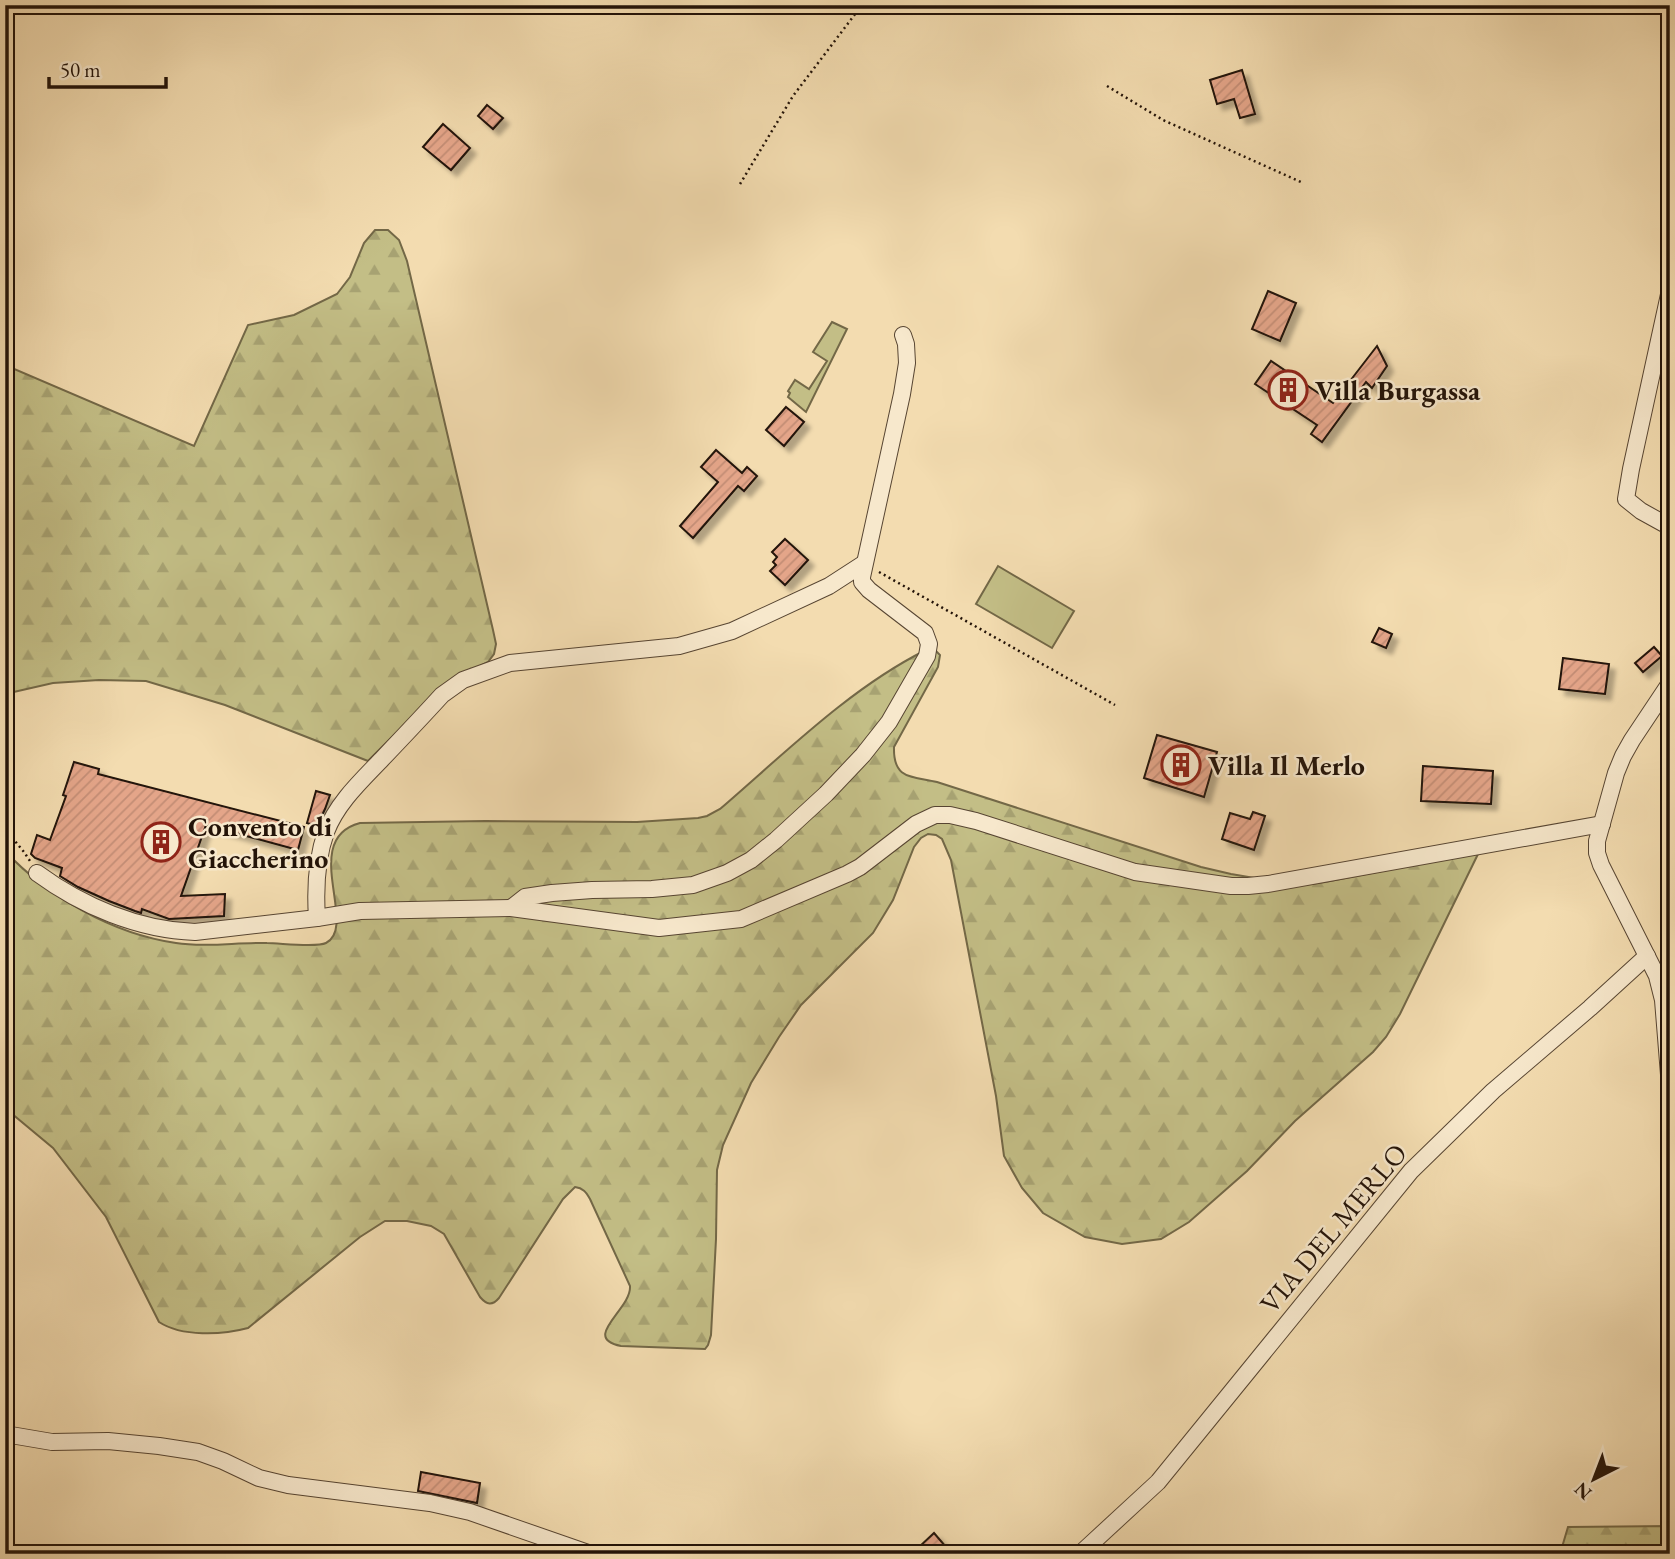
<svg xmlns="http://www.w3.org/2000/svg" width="1675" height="1559" font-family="'EB Garamond',serif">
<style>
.grass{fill:#c3be86;stroke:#736847;stroke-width:2}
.forest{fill:url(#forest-firs);stroke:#736847;stroke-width:2}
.building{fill:url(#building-hatch);stroke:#231308;stroke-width:2;filter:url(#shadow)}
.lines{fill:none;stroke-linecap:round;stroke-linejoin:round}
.minor-casing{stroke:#574532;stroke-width:18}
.path{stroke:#231308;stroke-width:2.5;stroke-dasharray:2 3.5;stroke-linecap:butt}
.minor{stroke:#f7e8cc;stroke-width:16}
.labels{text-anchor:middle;stroke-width:5;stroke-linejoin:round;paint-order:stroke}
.poi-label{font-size:28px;font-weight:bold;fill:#231308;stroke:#f7e8cc;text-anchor:start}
.street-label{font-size:28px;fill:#231308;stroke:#f7e8cc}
</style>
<defs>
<pattern id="forest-firs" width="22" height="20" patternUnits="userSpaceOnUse" patternTransform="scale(1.75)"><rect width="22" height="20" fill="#c3be86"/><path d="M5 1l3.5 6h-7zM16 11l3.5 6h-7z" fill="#a7a272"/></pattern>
<pattern id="building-hatch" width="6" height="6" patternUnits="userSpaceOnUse" patternTransform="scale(1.75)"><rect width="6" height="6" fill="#e4a589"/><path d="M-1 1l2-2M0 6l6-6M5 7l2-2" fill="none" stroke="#c38d75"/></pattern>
<filter id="shadow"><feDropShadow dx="6" dy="6" stdDeviation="2" flood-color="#0004"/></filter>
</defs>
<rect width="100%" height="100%" fill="#f3dcb0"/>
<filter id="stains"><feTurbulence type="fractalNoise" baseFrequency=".00286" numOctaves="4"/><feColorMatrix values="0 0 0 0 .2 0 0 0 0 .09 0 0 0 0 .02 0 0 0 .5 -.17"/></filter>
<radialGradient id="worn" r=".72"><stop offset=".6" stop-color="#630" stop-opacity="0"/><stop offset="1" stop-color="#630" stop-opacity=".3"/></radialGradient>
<g class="grass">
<polygon points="832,322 847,329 806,412 788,397 790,393 788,391 795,380 809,389 827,361 813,352"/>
<polygon points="998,566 1074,611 1052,648 976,604"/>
</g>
<g class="forest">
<polygon points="375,230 388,230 399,240 407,261 493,630 496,644 494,654 488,662 445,684 368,761 225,705 146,681 99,680 53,683 5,694 5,365 194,446 248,325 294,315 337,294 350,277 364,243"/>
<path d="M924 651H936L940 655 938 667 894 747C893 780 912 776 937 782L1201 867 1231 874 1290 884 1303 885 1325 882 1479 852 1400 1014 1386 1037 1373 1052 1295 1121 1247 1171 1189 1222 1161 1239 1122 1244 1085 1237 1043 1213 1022 1188 1004 1156 996 1096 951 860 942 839 936 835 928 834 921 838 914 847 893 900 873 933 801 1005 779 1037 751 1083 723 1145 717 1170 716 1239 711 1335 708 1345 705 1349 621 1346C580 1338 632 1309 630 1286L590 1199C586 1192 583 1188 575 1187L563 1199 499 1298C492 1306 487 1305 480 1297L444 1234 431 1226 407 1221H385L360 1237 248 1328C222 1335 182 1337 159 1322L106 1217 53 1148 5 1108V851C48 897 113 934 176 943 206 948 237 942 267 943 280 943 316 948 326 943 359 926 299 839 360 823L485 821 637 822 698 818 707 816 720 809C784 754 849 689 924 651Z"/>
<polygon points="1670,1526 1670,1554 1560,1554 1568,1527"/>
</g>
<g class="building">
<polygon points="1242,70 1255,114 1240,118 1234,99 1217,104 1210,80"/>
<polygon points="487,105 503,118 493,129 478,116"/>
<polygon points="443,124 470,148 451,170 423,147"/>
<polygon points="1268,291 1296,303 1280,341 1252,329"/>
<polygon points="1377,346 1387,366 1372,388 1366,382 1322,442 1311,434 1317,425 1255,384 1271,361 1333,403"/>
<polygon points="786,407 804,422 784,446 766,430"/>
<polygon points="716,450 742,473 747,467 757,476 744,491 738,486 693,538 680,526 718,482 701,467"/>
<polygon points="785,539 808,560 785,585 770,571 776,565 773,562 777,557 772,552"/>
<polygon points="1379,628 1392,634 1386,648 1372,642"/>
<polygon points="1654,647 1662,656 1643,672 1635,663"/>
<polygon points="1563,658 1609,664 1605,694 1559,689"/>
<polygon points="1157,735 1217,752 1204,797 1144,778"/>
<polygon points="74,762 99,769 98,774 304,827 298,850 206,825 181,896 225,894 224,916 169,919 142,909 141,913 135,911 109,901 78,887 60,876 62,868 35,858 31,854 37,835 50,840 66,796 63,795"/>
<polygon points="1423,766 1493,771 1491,804 1421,801"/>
<polygon points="316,791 330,795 325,809 317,826 307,823"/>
<polygon points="1253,812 1265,816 1254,850 1222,839 1230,813 1250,819"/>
<polygon points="421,1472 480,1483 477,1503 418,1491"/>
<polygon points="934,1533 952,1554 925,1554 919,1547"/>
</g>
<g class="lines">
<g class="minor-casing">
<g id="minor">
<polyline points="1670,290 1631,469 1626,499 1641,511 1670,527"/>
<polyline points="1670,683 1632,740 1623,756 1616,773 1597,841 1597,853 1601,865 1657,976 1663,1000 1670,1087"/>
<path d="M37 873C82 906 138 930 195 932L317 918 360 911 511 908 659 928 741 919 847 874 860 867 916 824 935 815H950L976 821 1135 872 1231 886H1248L1268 884 1602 824"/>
<polyline points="511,908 525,897 552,893 592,890 652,889 693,885 727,873 751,860 776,840 826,794 863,755 889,722 927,656 929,644 925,633 869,590 862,582 862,577 902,394 907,363 906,344 903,335"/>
<path d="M317 918C315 888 316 860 326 832 337 803 361 781 382 759 402 738 422 717 442 695L463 680 510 663 679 646 732 631 829 586 863 564"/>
<polyline points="5,1434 52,1442 108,1441 159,1446 198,1452 223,1461 259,1478 288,1485 430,1503 470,1512 591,1554"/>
<polyline points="1080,1554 1158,1482 1411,1171 1493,1091 1590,1008 1647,956"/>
</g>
</g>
<g class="path">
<polyline points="1107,86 1163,120 1303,183"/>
<polyline points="740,184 793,96 862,5"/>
<polyline points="879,572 1115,705"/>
<polyline points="5,829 24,852 30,861"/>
</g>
<use href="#minor" class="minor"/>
</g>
<defs>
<g id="building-ring" transform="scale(2.0125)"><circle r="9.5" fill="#f7e8cc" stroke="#8f2418" stroke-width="1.5"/><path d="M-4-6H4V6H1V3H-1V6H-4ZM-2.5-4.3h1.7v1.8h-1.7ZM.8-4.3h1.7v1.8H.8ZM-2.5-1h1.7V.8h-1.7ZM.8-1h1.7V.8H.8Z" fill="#8f2418"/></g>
</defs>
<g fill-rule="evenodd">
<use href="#building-ring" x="1288" y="390"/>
<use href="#building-ring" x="1181" y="765"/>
<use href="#building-ring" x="161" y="842"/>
</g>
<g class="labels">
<g class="poi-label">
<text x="1315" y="400">Villa Burgassa</text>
<text x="1208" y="775">Villa Il Merlo</text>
<text x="188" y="836">Convento di<tspan x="188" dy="32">Giaccherino</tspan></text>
</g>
<g class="street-label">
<text transform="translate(1333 1228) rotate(-50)" y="10">VIA DEL MERLO</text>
</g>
</g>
<rect width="1675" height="1559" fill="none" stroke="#f3dcb0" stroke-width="28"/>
<rect x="7" y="7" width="1661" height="1545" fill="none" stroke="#231308" stroke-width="3.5"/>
<rect x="14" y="14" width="1647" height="1531" fill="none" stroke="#231308" stroke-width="2"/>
<g transform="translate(1594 1479) rotate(222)" stroke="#f7e8cc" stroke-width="5" paint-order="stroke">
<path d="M0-5L12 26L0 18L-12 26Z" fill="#231308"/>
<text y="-10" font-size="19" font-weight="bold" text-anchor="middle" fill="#231308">N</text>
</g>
<path d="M49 77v10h117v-10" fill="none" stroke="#231308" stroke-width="3.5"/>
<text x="60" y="77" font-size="21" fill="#231308" stroke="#f7e8cc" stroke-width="5" paint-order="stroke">50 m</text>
<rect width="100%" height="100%" filter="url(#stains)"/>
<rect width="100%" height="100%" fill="url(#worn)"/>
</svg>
